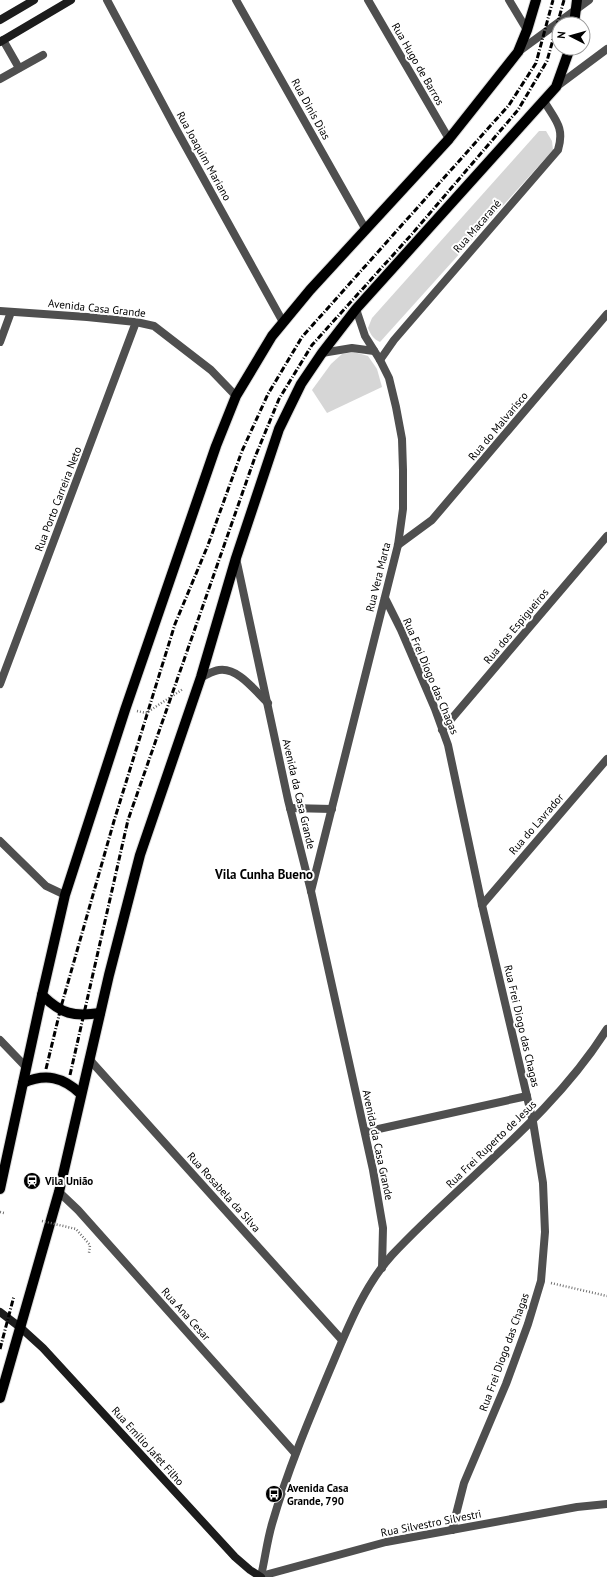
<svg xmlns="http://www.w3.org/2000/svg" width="607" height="1577" font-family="'PT Sans',sans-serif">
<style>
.green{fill:#d6d6d6}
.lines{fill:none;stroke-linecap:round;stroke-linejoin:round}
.primary-casing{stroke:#dbdbdb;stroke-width:12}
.path{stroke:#717171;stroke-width:2.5;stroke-dasharray:1 2;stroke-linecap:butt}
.service{stroke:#4f4f4f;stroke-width:8}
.minor{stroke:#4f4f4f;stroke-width:8}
.tertiary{stroke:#4f4f4f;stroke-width:8}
.secondary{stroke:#1c1c1c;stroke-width:8}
.primary{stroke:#000;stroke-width:10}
.rail{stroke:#000;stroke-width:3;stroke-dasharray:6 2 1 2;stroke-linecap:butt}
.path-bridge{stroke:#717171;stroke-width:2.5;stroke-dasharray:1 2;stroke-linecap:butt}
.labels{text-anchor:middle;stroke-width:4;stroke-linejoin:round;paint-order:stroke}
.street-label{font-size:11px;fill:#000;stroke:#fff}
.poi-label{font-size:11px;font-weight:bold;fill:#000;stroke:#fff;text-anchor:start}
.quarter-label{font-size:13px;font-weight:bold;fill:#000;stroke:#fff}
</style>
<rect width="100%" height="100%" fill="#fff"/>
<g class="green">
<path d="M539 131H546L552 141 553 150 380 342C373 339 371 335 368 328L372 318Z"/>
<polygon points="354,352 368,356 377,369 382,387 327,413 312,390 331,364 342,354"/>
</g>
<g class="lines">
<g class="primary-casing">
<g id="primary">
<polyline points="574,24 577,0"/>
<path d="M42 995C62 1014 73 1017 100 1013"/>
<path d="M23 1083C46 1073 63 1077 81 1094"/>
<polyline points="0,1189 42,995 65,895 125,710 216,446 236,396 272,336 310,290 449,139 518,52 527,30 536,0"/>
<polyline points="0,1398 59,1192 109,975 140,855 201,677 236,558 279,429 301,384 322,353 356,309 556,87 570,48"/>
</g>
</g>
<g class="path">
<polyline points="137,711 146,713 183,689"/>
<polyline points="0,1212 4,1213"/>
<polyline points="551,1283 607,1296"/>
</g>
<g class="service">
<polyline points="3,40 19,68"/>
<polyline points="0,79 43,55"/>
<polyline points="365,1132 527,1096"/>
</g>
<g class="minor">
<polyline points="107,0 176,129 283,322"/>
<polyline points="236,0 366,230"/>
<polyline points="368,0 449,139"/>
<polyline points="509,0 527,30"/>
<polyline points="0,311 87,317 136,322 154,326 211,370 236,396"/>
<polyline points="0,342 11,312"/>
<polyline points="322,353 352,348 374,351"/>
<path d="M380 360 394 340 558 150C565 127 555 120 544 101"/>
<polyline points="398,545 432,520 607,314"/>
<polyline points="385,598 401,630 435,709 448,745 482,905 533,1122 543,1183 545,1232 541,1281 528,1324 506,1384 464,1483 452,1530"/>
<polyline points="0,684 136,322"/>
<polyline points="442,730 607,536"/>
<polyline points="290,808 332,809"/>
<polyline points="0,841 46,886 65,895"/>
<polyline points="311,891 398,545 403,509 403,470 402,439 396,407 389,378 380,360 365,336 356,309"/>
<polyline points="482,905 607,759"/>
<polyline points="0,1040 26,1067"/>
<polyline points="89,1059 342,1340"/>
<polyline points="59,1192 78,1210 295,1453"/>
<polyline points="261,1576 386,1542 577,1507 607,1504"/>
</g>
<g class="tertiary">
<polyline points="518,52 589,0"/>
<polyline points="556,87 607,49"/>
<polyline points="236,558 288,800 311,891 373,1170 383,1228 382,1268"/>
<path d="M201 677C207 675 212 671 219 670 238 667 255 691 268 703"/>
<path d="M261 1576C265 1559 267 1541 272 1524 287 1472 308 1422 329 1372 346 1332 363 1287 392 1255 463 1179 551 1118 607 1029"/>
</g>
<g class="secondary">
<polyline points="0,20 34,0"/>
<polyline points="0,42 71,0"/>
<polyline points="0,1312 21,1328 43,1348 235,1557 250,1570 261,1577"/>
</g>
<use href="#primary" class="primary"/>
<g class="rail">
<polyline points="46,1069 61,1007 114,821 175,624 208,545 242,451 268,394 302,337 509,105 536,63 553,0"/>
<polyline points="70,1075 128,820 255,457 279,399 312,345 412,234 518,110 547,61 564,0"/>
<polyline points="0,1349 14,1296"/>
</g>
<polyline class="path-bridge" points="42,1221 76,1229 90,1245 89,1253"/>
</g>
<defs>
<g id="station-disc" transform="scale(0.9)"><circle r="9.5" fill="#000" stroke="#fff"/><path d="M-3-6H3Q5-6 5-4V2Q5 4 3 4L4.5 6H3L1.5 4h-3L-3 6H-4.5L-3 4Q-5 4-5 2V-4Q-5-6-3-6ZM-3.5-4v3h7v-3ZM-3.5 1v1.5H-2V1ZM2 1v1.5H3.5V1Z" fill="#fff"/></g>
<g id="bus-disc" transform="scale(0.9)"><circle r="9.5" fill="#000" stroke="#fff"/><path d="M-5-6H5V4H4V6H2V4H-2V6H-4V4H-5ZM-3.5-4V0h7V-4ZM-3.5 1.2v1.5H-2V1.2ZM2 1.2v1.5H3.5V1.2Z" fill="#fff"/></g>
</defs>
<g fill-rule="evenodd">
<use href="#station-disc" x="32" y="1181"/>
<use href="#bus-disc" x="274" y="1494"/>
</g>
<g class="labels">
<g class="street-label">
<text transform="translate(418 64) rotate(60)" y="4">Rua Hugo de Barros</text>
<text transform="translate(311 109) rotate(61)" y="4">Rua Dinis Dias</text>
<text transform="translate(204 156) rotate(61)" y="4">Rua Joaquim Mariano</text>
<text transform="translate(477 226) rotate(-49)" y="4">Rua Macarané</text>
<text transform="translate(97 308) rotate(6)" y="4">Avenida Casa Grande</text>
<text transform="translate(498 426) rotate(-50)" y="4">Rua do Malvarisco</text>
<text transform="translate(58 499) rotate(-69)" y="4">Rua Porto Carreira Neto</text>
<text transform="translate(378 577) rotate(-76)" y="4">Rua Vera Marta</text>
<text transform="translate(516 626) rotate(-50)" y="4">Rua dos Espigueiros</text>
<text transform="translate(431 676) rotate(67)" y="4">Rua Frei Diogo das Chagas</text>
<text transform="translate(299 794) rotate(77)" y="4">Avenida da Casa Grande</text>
<text transform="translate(536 824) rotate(-49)" y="4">Rua do Lavrador</text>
<text transform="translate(522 1026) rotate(77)" y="4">Rua Frei Diogo das Chagas</text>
<text transform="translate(491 1144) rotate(-44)" y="4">Rua Frei Ruperto de Jesus</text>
<text transform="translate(378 1145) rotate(78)" y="4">Avenida da Casa Grande</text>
<text transform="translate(224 1192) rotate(48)" y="4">Rua Rosabela da Silva</text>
<text transform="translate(186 1314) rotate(48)" y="4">Rua Ana Cesar</text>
<text transform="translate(504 1352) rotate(-70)" y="4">Rua Frei Diogo das Chagas</text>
<text transform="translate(148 1446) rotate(48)" y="4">Rua Emílio Jafet Filho</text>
<text transform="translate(431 1523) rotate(-11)" y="4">Rua Silvestro Silvestri</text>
</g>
<g class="poi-label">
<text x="45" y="1185">Vila União</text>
<text x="287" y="1492">Avenida Casa<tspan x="287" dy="13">Grande, 790</tspan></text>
</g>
<g class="quarter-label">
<text x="264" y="879">Vila Cunha Bueno</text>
</g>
</g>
<g transform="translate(571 36) rotate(276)"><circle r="19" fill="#ffffff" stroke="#999999"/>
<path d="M0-3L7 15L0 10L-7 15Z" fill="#000000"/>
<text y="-6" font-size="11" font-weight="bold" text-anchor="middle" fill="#000000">N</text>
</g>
</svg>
